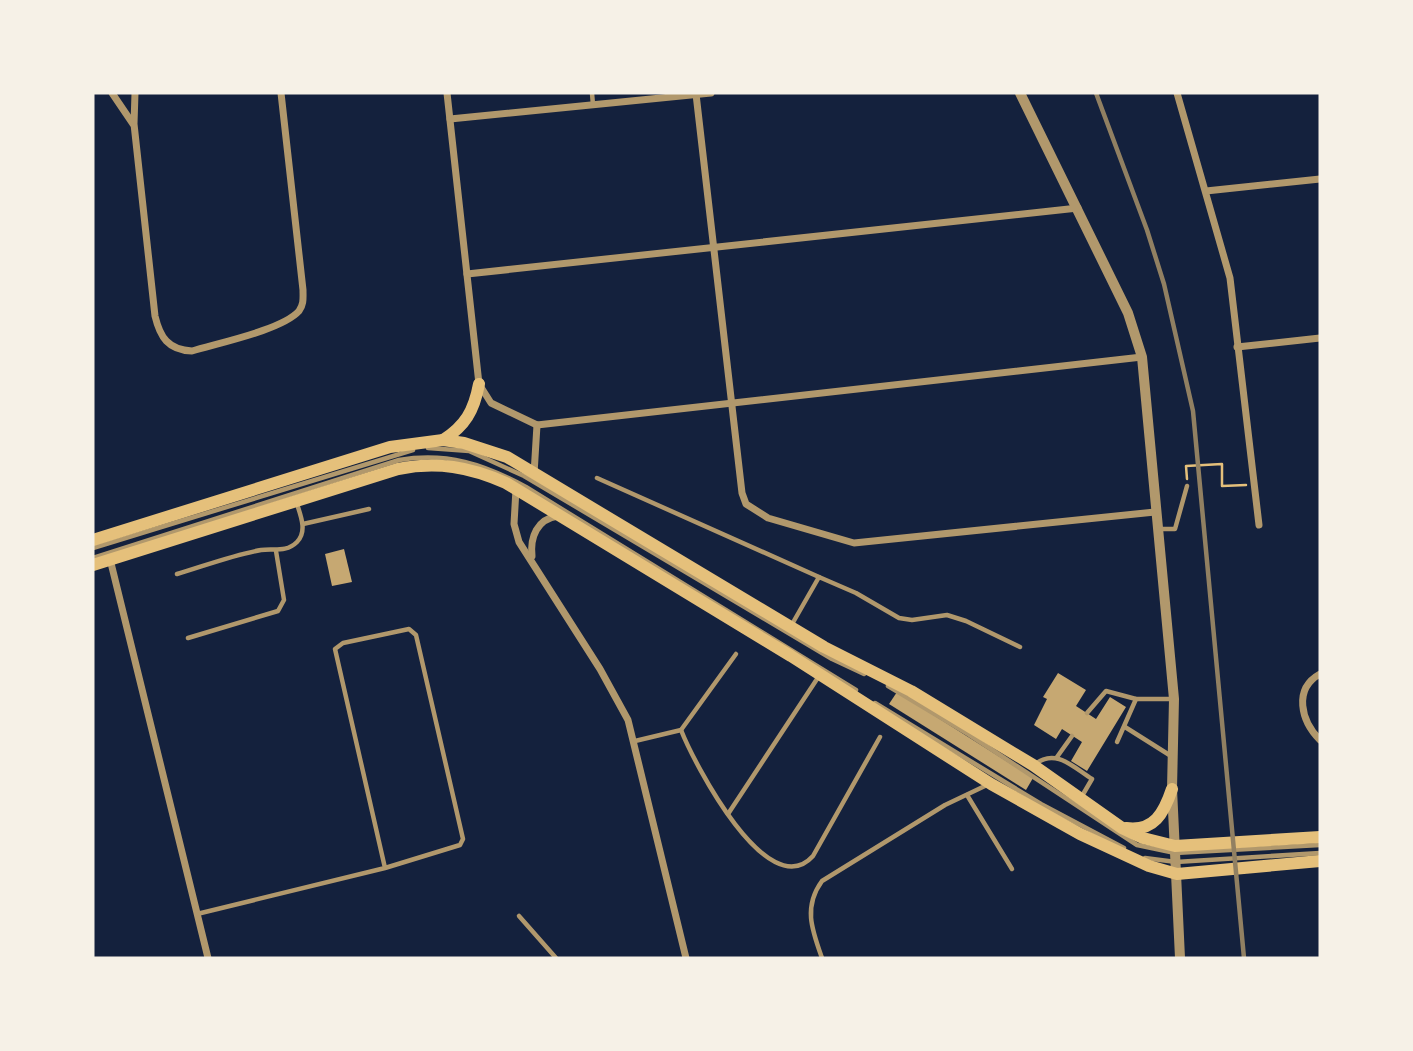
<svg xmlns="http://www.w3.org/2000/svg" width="1413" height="1051" font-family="'IBM Plex Serif',serif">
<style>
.building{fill:#c6a872}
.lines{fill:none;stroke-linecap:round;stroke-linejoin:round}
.path{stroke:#e5c07b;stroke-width:2.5}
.service{stroke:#b1986c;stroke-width:4.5}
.minor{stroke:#b1986c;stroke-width:7}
.tertiary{stroke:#b1986c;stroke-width:10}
.secondary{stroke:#e5c07b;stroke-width:12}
.rail{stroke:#918062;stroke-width:4.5}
</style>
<rect width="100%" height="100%" fill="#14213d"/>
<g class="building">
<polygon points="344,549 352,582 332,586 325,554"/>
<polygon points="1058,673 1086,690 1076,706 1096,719 1110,697 1126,707 1087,771 1071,761 1082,742 1062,729 1056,739 1034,725 1047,699 1043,697"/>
<polygon points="897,692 1033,778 1026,790 889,704"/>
</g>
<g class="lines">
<polyline class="path" points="1187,479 1186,466 1222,464 1222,486 1246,485"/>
<g class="service">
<polyline points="592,93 593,105"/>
<polyline points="428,448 469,451 524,476 832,659 864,674"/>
<polyline points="597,478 819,577"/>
<polyline points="303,524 369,509"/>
<polyline points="1158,529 1175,529 1187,486"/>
<polyline points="93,548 413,450"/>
<path d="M93 558 399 460C447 452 484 464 526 487L856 690"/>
<path d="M177 574C204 566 233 555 261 550 273 548 286 553 297 542 308 531 300 514 296 501"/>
<polyline points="791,626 819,577 856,593 899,618 912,620 947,615 966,621 1020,647"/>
<polyline points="188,638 278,611 284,600 276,551"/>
<polyline points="888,686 968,734 1137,845 1175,853 1320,845"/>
<polyline points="875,703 1041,804 1124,848"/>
<polyline points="1087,713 1106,691 1136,699 1173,699"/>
<polyline points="1125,727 1171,756"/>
<polyline points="681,730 736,654"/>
<path d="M635 741 681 730C694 763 768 906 813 856L880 737"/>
<polyline points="1117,742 1136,699"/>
<polyline points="1057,757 1072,736"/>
<path d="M1035 764C1056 748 1073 767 1092 779L1082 796"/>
<polyline points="967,795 1012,869"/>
<polyline points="728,814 819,676"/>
<polyline points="1145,858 1176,862 1320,853"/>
<polyline points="197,914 385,868 460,845 463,839 416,635 409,629 343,643 335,649 385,868"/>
<polyline points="519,916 556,958"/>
<path d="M822 958C812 930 803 907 822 881L945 805 987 785"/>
</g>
<g class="minor">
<polyline points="112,93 133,124"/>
<path d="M135 93 134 124 155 316C160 337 168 350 192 351 218 343 282 330 299 311 304 304 303 298 303 290L281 93"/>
<polyline points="447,93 479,384 491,403 537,425 1142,357"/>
<polyline points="1177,93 1230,278 1259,525"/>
<polyline points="696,94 742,493 746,504 768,518 854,543 1155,512"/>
<polyline points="450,119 711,93"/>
<polyline points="1206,191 1320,179"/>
<polyline points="467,274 1078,208"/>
<polyline points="1237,347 1320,338"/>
<polyline points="534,474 537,425"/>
<polyline points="516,489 514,524 519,542 600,669 628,720 686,958"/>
<path d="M532 556C530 537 537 519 558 516"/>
<polyline points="110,559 208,958"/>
<path d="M1320 674C1293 689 1301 721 1320 740"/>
</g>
<polyline class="tertiary" points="1020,93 1128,313 1142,357 1174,699 1172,789 1180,958"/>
<g class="secondary">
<path d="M443 440C465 426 474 411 479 384"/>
<polyline points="93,540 390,447 443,440 464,443 507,457 824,647 911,691 1033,765 1122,828 1143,838 1175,846 1320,837"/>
<path d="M93 565 398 469C437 461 470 467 506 483L791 656 991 784 1080 834 1149 866 1177 874 1320 861"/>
<path d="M1126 828C1154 832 1164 813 1172 789"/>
</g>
<polyline class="rail" points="1096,93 1147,230 1164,284 1193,411 1244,958"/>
</g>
<rect width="1413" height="1051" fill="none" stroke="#f6f1e7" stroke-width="189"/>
</svg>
